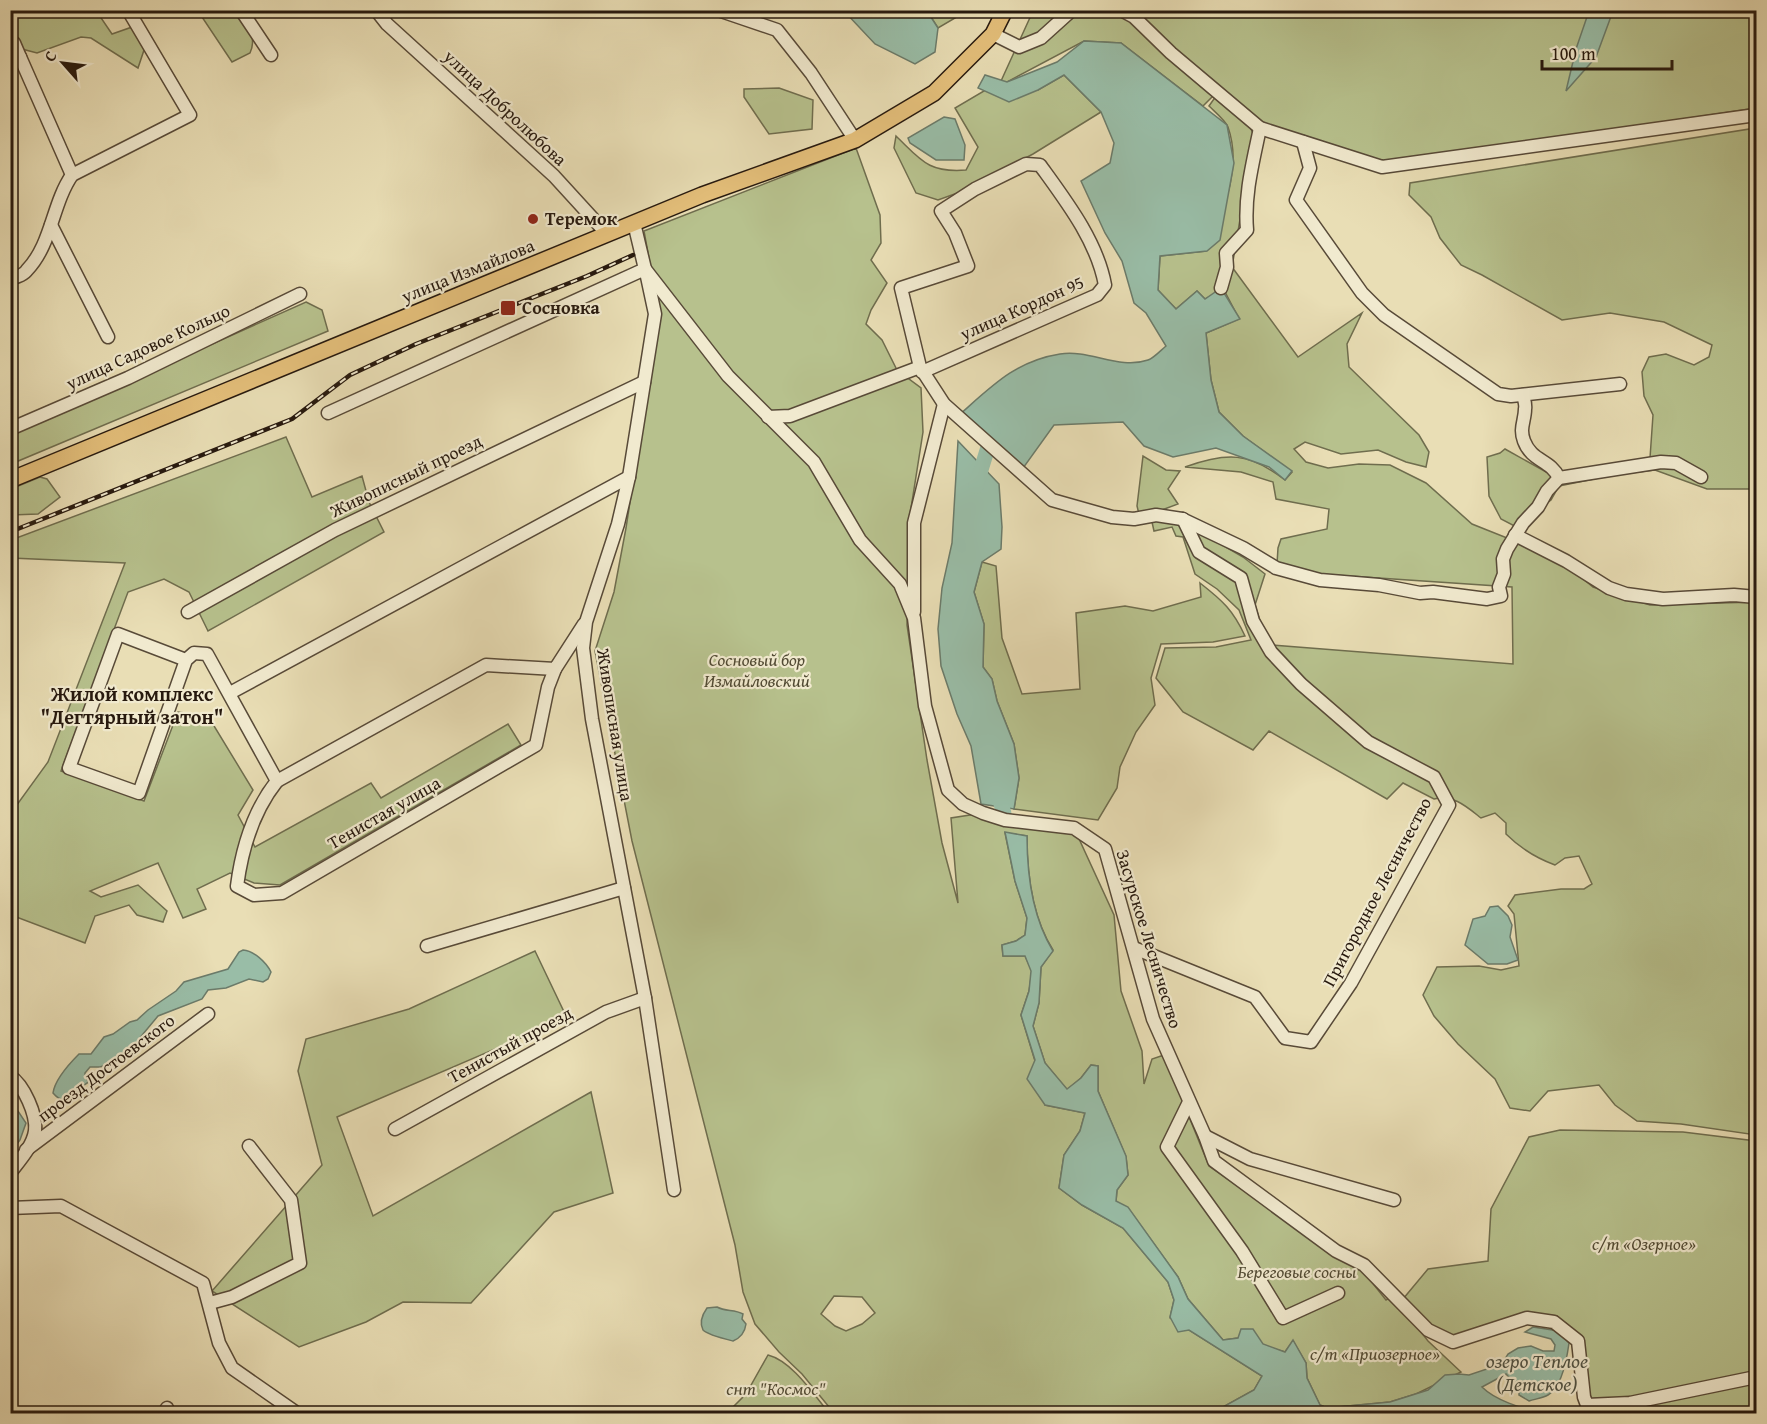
<svg xmlns="http://www.w3.org/2000/svg" width="1767" height="1424" font-family="'Gentium Book Plus',serif">
<style>
.green{fill:#b7c18d;stroke:#6f6d4e;stroke-width:1.5;fill-rule:evenodd}
.water{fill:#99bda7;stroke:#6b7b6a;stroke-width:1.5}
.lines{fill:none;stroke-linecap:round;stroke-linejoin:round}
.river{stroke:#99bda7;stroke-width:15}
.minor-casing{stroke:#584a38;stroke-width:15}
.major-casing{stroke:#27190e;stroke-width:18}
.minor{stroke:#f1eacf;stroke-width:12}
.major{stroke:#e4bf7a;stroke-width:15}
.rail-casing{stroke:#27190e;stroke-width:4.5}
.rail{stroke:#f1eacf;stroke-width:2;stroke-dasharray:7;stroke-linecap:butt}
.poi-dot{fill:#8f2418;stroke:#f1eacf;stroke-width:2}
.labels{text-anchor:middle;stroke-width:4.5;stroke-linejoin:round;paint-order:stroke}
.street-label{font-size:18px;fill:#27190e;stroke:#f1eacf}
.poi-label{font-size:18px;font-weight:bold;fill:#27190e;stroke:#f1eacf;text-anchor:start}
.park-label{font-size:18px;font-style:italic;fill:#524b34;stroke:#f1eacf}
.neighbourhood-label{font-size:20px;font-weight:bold;fill:#27190e;stroke:#f1eacf}
.water-label{font-size:20px;font-style:italic;fill:#4f5244;stroke:#f1eacf}
</style>
<rect width="100%" height="100%" fill="#e9deb5"/>
<filter id="stains"><feTurbulence type="fractalNoise" baseFrequency=".00333" numOctaves="4"/><feColorMatrix values="0 0 0 0 .2 0 0 0 0 .09 0 0 0 0 .02 0 0 0 .5 -.17"/></filter>
<radialGradient id="worn" r=".72"><stop offset=".6" stop-color="#630" stop-opacity="0"/><stop offset="1" stop-color="#630" stop-opacity=".3"/></radialGradient>
<g class="green">
<polygon points="10,11 104,11 99,15 112,34 135,26 146,44 138,68 91,38 81,37 37,53 22,49 11,29"/>
<path d="M198 11H236C246 25 258 36 250 53L232 62Z"/>
<polygon points="927,11 967,11 938,28"/>
<path d="M1033 11H1756V108L1383 164 1262 126 1217 92 1203 106 1121 43 1084 41 1007 82 1038 90 1064 75 1101 112 1033 154 963 191 938 200 916 193 894 148 896 136C921 160 928 173 966 170L978 147 955 108 1001 81Z"/>
<polygon points="779,88 813,100 812,129 769,134 744,97 744,89"/>
<path d="M1216 96 1249 124 1254 136 1232 267 1298 357 1362 313 1347 344 1349 367 1419 435 1429 452 1426 467 1406 462 1378 450 1341 454 1305 442 1294 449 1306 462 1328 468 1359 464 1390 465 1426 483 1472 524 1507 538H1524L1564 567 1576 573 1593 587 1650 605 1756 602V1135L1681 1124 1637 1121 1615 1105 1599 1085 1548 1091 1530 1111 1510 1108 1495 1079 1458 1044 1434 1016 1423 995 1437 967 1479 966 1501 970 1519 966 1514 914 1508 906 1515 895 1561 889H1584L1592 884 1579 856 1565 858 1555 865C1536 858 1520 848 1506 834V823L1495 813 1481 818C1467 807 1453 794 1434 799L1403 783 1387 799 1269 731 1253 750 1183 712 1156 678 1165 648 1216 647 1251 640 1239 610 1217 589 1195 574 1183 537 1176 536 1172 527 1154 531 1152 522H1141L1137 506 1143 456 1166 470 1180 471 1168 489 1178 504 1162 510 1243 557 1265 574 1255 605 1265 637 1272 645 1513 664 1512 587 1304 573 1277 564 1278 548 1281 539 1327 529 1329 509 1276 499 1273 482 1241 472 1185 467C1227 452 1249 452 1285 480L1292 472 1243 436 1219 412 1211 380 1206 333 1239 319 1224 290 1205 299 1197 291 1176 309 1158 290 1160 256 1206 251C1222 212 1243 170 1228 127 1225 120 1215 112 1209 106Z"/>
<polygon points="1756,128 1756,489 1707,489 1655,470 1614,475 1559,486 1551,500 1531,515 1524,531 1501,519 1489,496 1487,457 1500,453 1505,449 1555,477 1650,458 1653,415 1644,396 1642,372 1649,357 1666,354 1694,365 1709,357 1712,345 1664,322 1610,313 1562,320 1482,275 1461,265 1440,238 1431,217 1409,195 1410,183"/>
<path d="M856 148 880 215 881 243 871 260 887 283 871 310 866 324 882 340 897 370 921 388 923 432 909 521 907 625 927 760 942 843 958 903 951 818 983 813 1074 828 1114 915 1121 991 1142 1051 1144 1084 1152 1059 1164 1055 1209 1166 1333 1253 1359 1266 1386 1300 1393 1296 1428 1341 1461 1372 1416 1394 1390 1402 1327 1408 1320 1405 1307 1378 1306 1363 1293 1341 1285 1352 1238 1338 1223 1340 1188 1299 1178 1277 1128 1208 1116 1202 1117 1190 1128 1175 1126 1157 1098 1091V1066L1091 1065 1081 1078 1067 1090 1045 1063 1033 1026 1039 1003 1041 967 1053 950C1032 917 1027 875 1027 836L1005 833 1015 881 1027 918 1025 935 1016 941 1002 945 1003 956H1025L1032 971 1029 991 1021 1015 1035 1061 1045 1105 1085 1113 1080 1131 1064 1155 1059 1188 1082 1205 1123 1228 1168 1282 1174 1300 1170 1318 1262 1376 1254 1390 1221 1408 1216 1413H834L802 1374 779 1352 755 1324 743 1292 735 1245 632 841 595 651 614 592 626 528 659 313 644 231ZM834 1296 862 1297 875 1313 862 1324 846 1331 835 1326 821 1314Z"/>
<polygon points="306,302 322,310 328,331 11,464 11,434"/>
<polygon points="286,437 312,497 362,476 369,502 384,532 208,631 189,592 164,579 128,592 61,771 144,801 178,712 208,716 253,790 238,815 255,847 371,783 381,798 508,724 521,745 280,885 254,883 230,873 197,889 206,909 183,918 158,863 90,891 101,897 138,885 167,911 163,922 137,915 129,905 95,916 85,943 11,915 11,813 48,762 125,563 11,558 11,540"/>
<polygon points="40,477 47,479 60,497 38,514 11,515 11,489"/>
<path d="M982 562 996 566 1002 638 1022 694 1080 689 1076 613 1125 606 1153 611 1201 597 1200 583C1223 601 1233 610 1245 636L1213 642 1161 644 1151 678 1155 705 1136 732 1120 767 1117 788 1098 820 1014 809 1019 778 1014 744 997 701 992 679 983 667 984 624 974 592Z"/>
<polygon points="535,951 567,1018 337,1117 373,1216 591,1092 613,1193 554,1212 471,1303 403,1302 366,1322 299,1347 212,1291 322,1165 298,1071 306,1039 409,1009"/>
<polygon points="1560,1130 1683,1132 1756,1141 1756,1373 1631,1400 1589,1401 1584,1344 1557,1316 1529,1313 1450,1337 1435,1332 1403,1299 1428,1269 1488,1261 1491,1209 1529,1137"/>
<path d="M768 1355C792 1361 814 1395 829 1413H727L746 1394Z"/>
<polygon points="1756,1380 1756,1413 1585,1414 1587,1411"/>
</g>
<g class="water">
<polygon points="844,11 927,11 938,28 935,52 915,64 875,44"/>
<polygon points="1589,11 1613,11 1596,57 1566,91 1576,49"/>
<path d="M1084 41 1121 43 1227 125 1234 163 1220 240 1207 251 1160 256 1158 290 1176 309 1197 291 1205 299 1221 288 1240 319 1206 333 1211 380 1219 412 1243 436 1292 471 1285 480 1269 467 1216 448 1173 457 1144 446 1123 422 1054 425 1021 471 958 416C991 387 1015 361 1060 354 1089 349 1119 370 1148 360 1154 358 1161 350 1166 346L1146 313 1134 303 1122 261 1105 233 1081 181 1110 163 1114 143 1101 112 1064 75 1038 90 1009 102 978 88 985 75 1007 82 1057 62Z"/>
<polygon points="944,117 955,119 965,145 964,160 936,160 910,143 908,138"/>
<polygon points="958,441 999,484 1002,527 1001,549 982,562 974,592 984,624 983,667 992,679 997,701 1014,744 1019,778 1014,809 981,804 971,746 957,714 941,666 938,629 942,588 952,543"/>
<path d="M1005 832 1027 836C1027 875 1032 917 1053 951L1041 967 1039 1003 1033 1026 1045 1063 1067 1089 1081 1078 1091 1065 1098 1066V1091L1126 1156 1128 1175 1117 1190 1116 1201 1128 1207 1178 1277 1188 1299 1223 1340 1238 1338 1241 1329H1253L1263 1344 1285 1352 1293 1340 1306 1363 1307 1378 1320 1405 1327 1408 1390 1402 1428 1390 1445 1375 1459 1374 1469 1375 1502 1364 1508 1354 1518 1348 1531 1346 1543 1351H1554L1555 1345 1551 1339 1525 1332 1533 1327 1559 1331 1569 1343C1567 1358 1562 1387 1548 1395 1543 1398 1535 1399 1529 1401L1519 1395V1388L1506 1374 1482 1387C1496 1401 1522 1408 1540 1413H1452L1438 1408 1412 1414 1216 1413 1221 1408 1254 1390 1262 1376 1189 1330 1178 1332 1170 1317 1174 1300 1168 1282 1123 1228 1082 1205 1059 1188 1064 1155 1080 1131 1085 1113 1045 1105 1027 1079 1035 1060 1021 1015 1029 991 1031 971 1025 956H1003L1002 945 1016 941 1025 935 1027 918 1015 881Z"/>
<polygon points="1498,906 1508,916 1512,925 1510,937 1518,960 1507,964 1488,964 1465,945 1473,919 1485,916 1490,907"/>
<path d="M243 950C254 951 266 962 271 972L268 979 263 982 249 979 226 988 208 990 202 999 158 1016 138 1040V1047L132 1056 100 1067H90L85 1073V1077L89 1082C78 1086 69 1112 53 1093 55 1079 69 1064 79 1054H91L104 1037 113 1034 130 1022 137 1020 148 1010 176 991 184 982 228 969 239 952Z"/>
<polygon points="11,1107 18,1111 26,1123 20,1140 11,1152"/>
<path d="M717 1307C726 1312 734 1309 743 1314L742 1319 746 1324C745 1332 740 1338 733 1341 725 1339 708 1335 703 1330 699 1322 702 1315 707 1308Z"/>
</g>
<g class="lines">
<g class="river">
<polyline points="976,486 993,431"/>
<polyline points="996,789 1004,813"/>
</g>
<g class="minor-casing">
<g id="minor">
<polyline points="241,10 271,55"/>
<polyline points="376,10 387,24 554,176 607,234"/>
<polyline points="718,10 777,30 811,73 855,140"/>
<polyline points="1121,10 1134,17 1171,53 1260,128 1382,167 1756,115"/>
<polyline points="993,34 1019,47 1041,38 1072,10"/>
<polyline points="10,41 14,43 20,57"/>
<polyline points="10,62 20,57 72,175"/>
<polyline points="1303,142 1310,168 1296,200 1362,293 1384,315 1498,394 1511,396 1620,384"/>
<polyline points="51,225 108,337"/>
<polyline points="645,269 728,376 814,462 860,540 900,584 914,618 925,706 948,790 963,804 983,813 1005,820 1074,828 1105,849 1153,1019 1205,1136 1214,1161 1336,1251 1364,1265 1428,1330 1453,1342 1527,1318 1554,1322 1578,1341 1584,1397 1587,1405 1630,1403 1756,1377"/>
<polyline points="646,272 655,314 629,477 618,524 586,622 583,648 592,719 645,998 674,1190"/>
<path d="M10 279C16 277 24 275 27 270 52 244 52 204 72 175L190 115 128 10"/>
<path d="M1221 288 1227 267 1226 253 1247 230C1244 195 1253 162 1260 128"/>
<path d="M920 367 901 288 968 266 955 233 941 211 975 189 1026 164 1040 165C1066 201 1097 241 1105 285L1097 295 922 372"/>
<path d="M1523 395C1524 399 1526 405 1525 409 1525 421 1519 428 1524 441 1532 462 1550 459 1559 478"/>
<polyline points="328,413 645,269 634,223"/>
<polyline points="768,417 790,416 920,367 944,404 1052,500 1112,517 1134,519 1156,515 1182,519 1243,548 1276,568 1320,580 1379,585 1420,593 1433,592 1487,599 1501,596 1499,587 1504,574 1503,559 1507,549 1523,523 1538,507 1547,491 1559,478 1661,462 1676,463 1701,477"/>
<polyline points="10,429 128,378 300,294"/>
<polyline points="1515,535 1566,561 1609,588 1626,594 1663,599 1734,595 1756,597"/>
<polyline points="188,612 335,530 644,382"/>
<polyline points="914,612 914,523 944,404"/>
<path d="M186 660 118 634 69 768 139 793 186 660 194 653 207 654 277 781C253 811 242 848 237 886L254 895 282 893 536 745 548 687 555 669"/>
<polyline points="230,693 629,477"/>
<polyline points="277,781 486,665 555,669 584,624"/>
<polyline points="427,946 624,888"/>
<polyline points="1134,948 1255,997 1285,1038 1311,1042 1351,983 1449,805 1434,777 1368,742 1301,684 1271,652 1253,621 1241,578 1199,552 1183,519"/>
<path d="M10 1076C24 1085 37 1115 35 1131 33 1146 19 1161 10 1173"/>
<polyline points="1189,1102 1167,1147 1242,1251 1283,1318 1338,1293"/>
<polyline points="395,1129 606,1012 645,998"/>
<polyline points="1205,1136 1250,1159 1394,1200"/>
<polyline points="26,1150 208,1014"/>
<polyline points="10,1208 61,1206 203,1283 219,1343 232,1368 298,1414"/>
<polyline points="210,1303 232,1297 300,1263 291,1200 249,1146"/>
<polyline points="164,1414 167,1408"/>
</g>
</g>
<g class="major-casing">
<polyline id="major" points="10,480 702,195 855,140 934,93 993,34 1005,10"/>
</g>
<use href="#minor" class="minor"/>
<use href="#major" class="major"/>
<g class="rail-casing">
<polyline id="rail" points="10,532 292,419 350,375 416,344 587,276 633,255"/>
</g>
<use href="#rail" class="rail"/>
</g>
<g class="poi-dot">
<circle cx="533" cy="219" r="6"/>
<rect x="500" y="300" width="16" height="16" rx="3"/>
</g>
<g class="labels">
<g class="street-label">
<text transform="translate(505 108) rotate(43)" y="6">улица Добролюбова</text>
<text transform="translate(468 271) rotate(-22)" y="6">улица Измайлова</text>
<text transform="translate(1022 308) rotate(-24)" y="6">улица Кордон 95</text>
<text transform="translate(148 347) rotate(-25)" y="6">улица Садовое Кольцо</text>
<text transform="translate(406 476) rotate(-26)" y="6">Живописный проезд</text>
<text transform="translate(615 725) rotate(81)" y="6">Живописная улица</text>
<text transform="translate(384 813) rotate(-30)" y="6">Тенистая улица</text>
<text transform="translate(1377 892) rotate(-62)" y="6">Пригородное Лесничество</text>
<text transform="translate(1149 939) rotate(73)" y="6">Засурское Лесничество</text>
<text transform="translate(510 1045) rotate(-29)" y="6">Тенистый проезд</text>
<text transform="translate(106 1068) rotate(-37)" y="6">проезд Достоевского</text>
</g>
<g class="poi-label">
<text x="545" y="225">Теремок</text>
<text x="522" y="314">Сосновка</text>
</g>
<g class="park-label">
<text x="757" y="666">Сосновый бор<tspan x="757" dy="21">Измайловский</tspan></text>
<text x="1644" y="1250">с/т «Озерное»</text>
<text x="1297" y="1278">Береговые сосны</text>
<text x="1375" y="1360">с/т «Приозерное»</text>
<text x="776" y="1395">снт "Космос"</text>
</g>
<g class="neighbourhood-label">
<text x="132" y="701">Жилой комплекс<tspan x="132" dy="23">"Дегтярный затон"</tspan></text>
</g>
<g class="water-label">
<text x="1537" y="1368">озеро Теплое<tspan x="1537" dy="23">(Детское)</tspan></text>
</g>
</g>
<rect width="1767" height="1424" fill="none" stroke="#e9deb5" stroke-width="36"/>
<rect x="12" y="12" width="1743" height="1400" fill="none" stroke="#27190e" stroke-width="3"/>
<rect x="18" y="18" width="1731" height="1388" fill="none" stroke="#27190e" stroke-width="1.5"/>
<g transform="translate(63 63) rotate(298)" stroke="#f1eacf" stroke-width="4.5" paint-order="stroke">
<path d="M0-4.5L10 22L0 15L-10 22Z" fill="#27190e"/>
<text y="-9" font-size="16" font-weight="bold" text-anchor="middle" fill="#27190e">С</text>
</g>
<path d="M1542 60v9h130v-9" fill="none" stroke="#27190e" stroke-width="3"/>
<text x="1551" y="60" font-size="18" fill="#27190e" stroke="#f1eacf" stroke-width="4.5" paint-order="stroke">100 m</text>
<rect width="100%" height="100%" filter="url(#stains)"/>
<rect width="100%" height="100%" fill="url(#worn)"/>
</svg>
